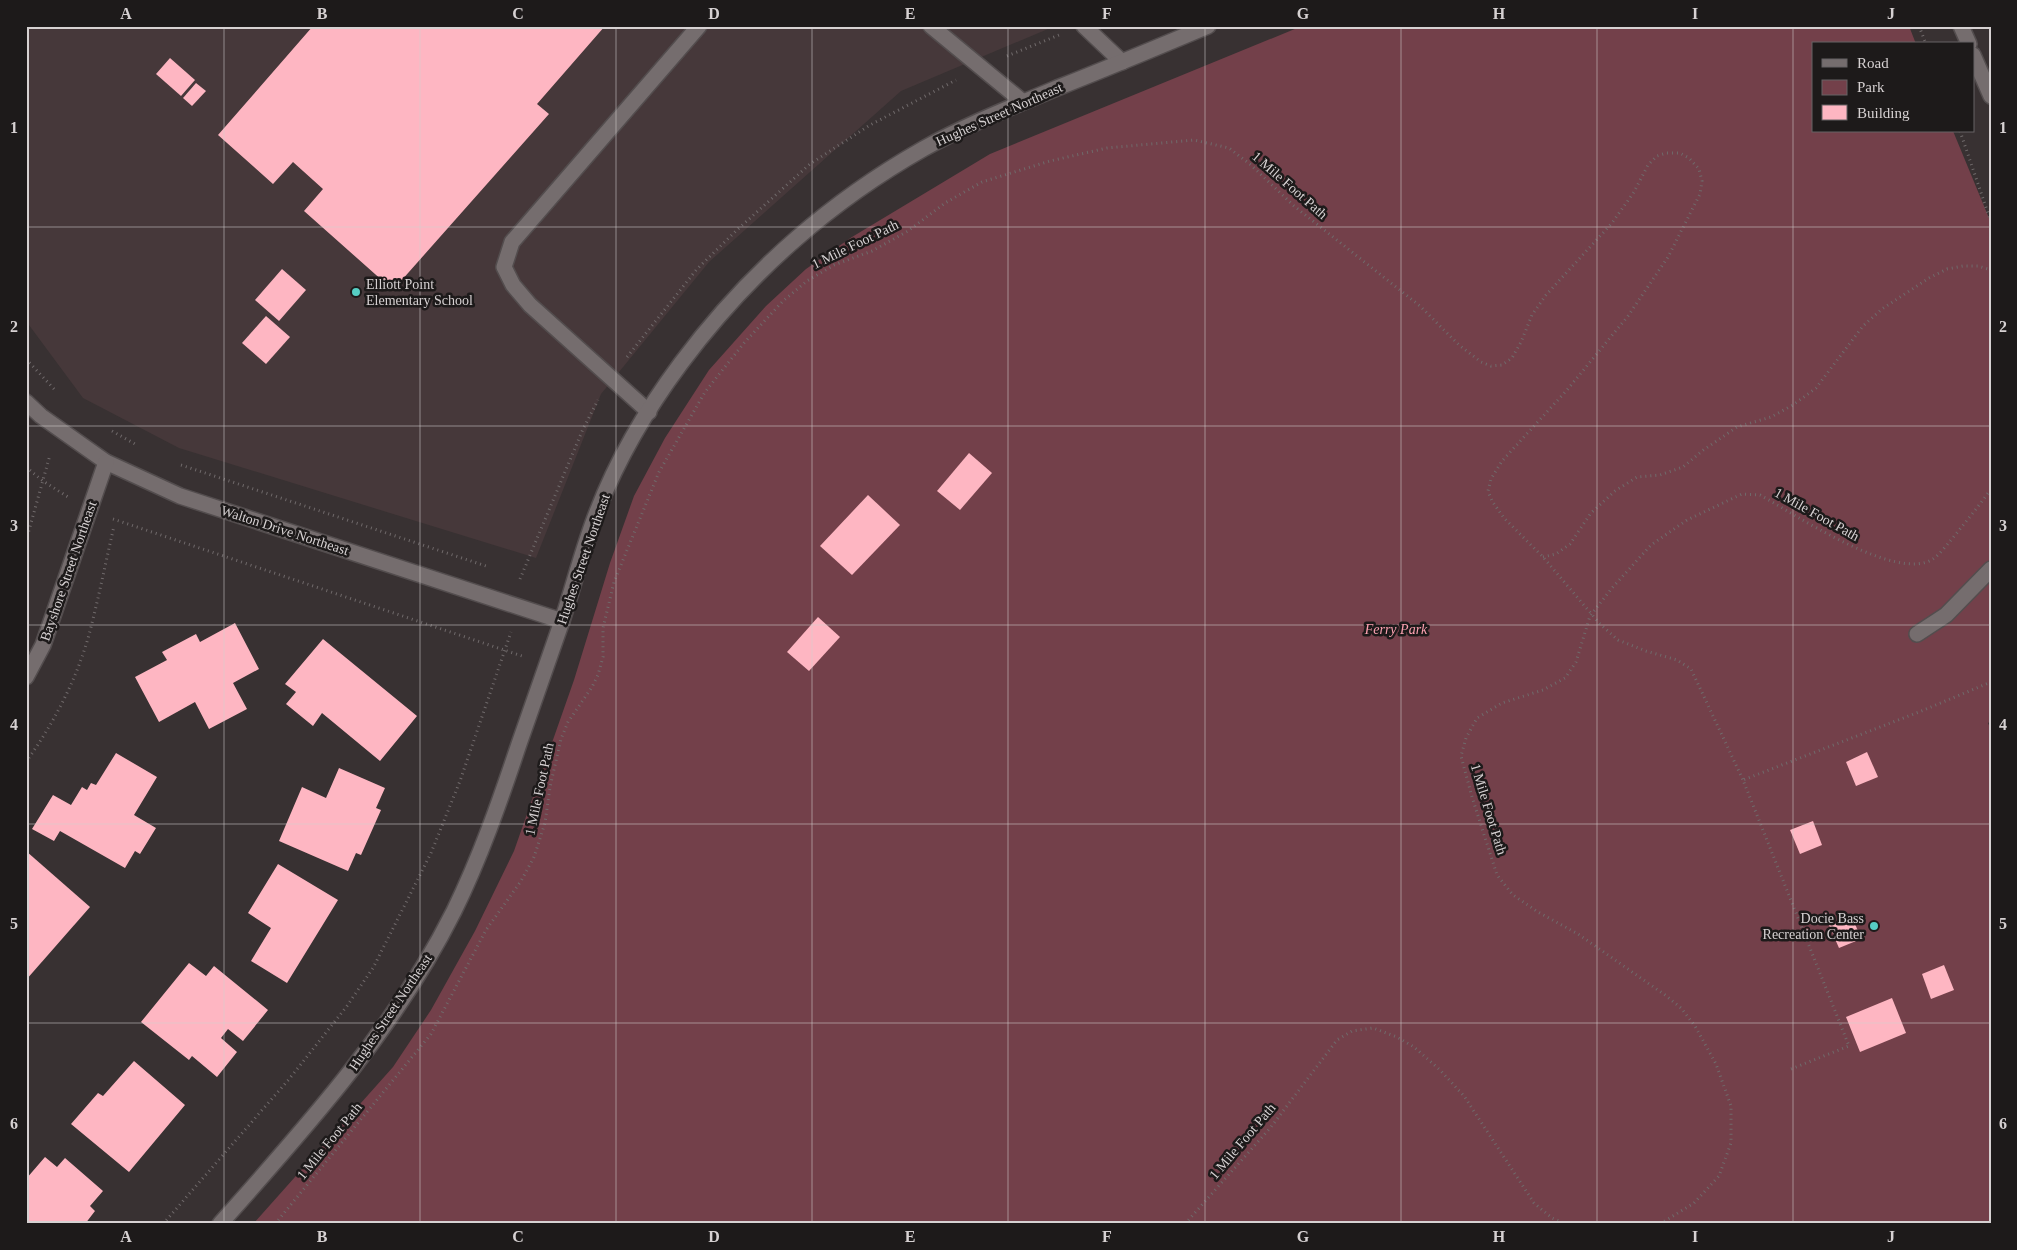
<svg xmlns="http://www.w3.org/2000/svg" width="2017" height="1250" font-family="'Times New Roman',serif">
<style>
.built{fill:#46383a}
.green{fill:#73404a}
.building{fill:#feb6c2}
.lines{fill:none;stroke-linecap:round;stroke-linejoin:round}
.lane-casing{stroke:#534d4e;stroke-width:18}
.street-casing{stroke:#534d4e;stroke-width:18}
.path{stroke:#706a6b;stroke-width:3;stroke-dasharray:1 4;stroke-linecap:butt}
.lane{stroke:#756d6e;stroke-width:15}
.street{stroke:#756d6e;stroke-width:15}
.grid{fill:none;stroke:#d6d1d2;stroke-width:1;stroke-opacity:0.55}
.poi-dot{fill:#56cec4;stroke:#1d1a1a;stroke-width:2}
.labels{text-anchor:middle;stroke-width:5;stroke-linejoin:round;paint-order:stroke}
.street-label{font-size:14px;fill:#d6d1d2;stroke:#1d1a1a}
.poi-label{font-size:14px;fill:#d6d1d2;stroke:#1d1a1a;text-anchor:start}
.park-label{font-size:14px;font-style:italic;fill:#fba1b1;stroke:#1d1a1a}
.neatline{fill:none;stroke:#d6d1d2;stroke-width:2}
.grid-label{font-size:16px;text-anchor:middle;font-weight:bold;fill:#d6d1d2}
</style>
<rect width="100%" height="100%" fill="#383132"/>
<polygon class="built" points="26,26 1055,26 901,91 709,262 601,394 536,558 179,448 83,398 26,321"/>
<polygon class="green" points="1302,26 1909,26 1916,44 1813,44 1813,131 1953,131 1991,223 1991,721 1988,723 1991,730 1991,1224 253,1224 393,1067 431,1010 475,931 514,851 574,680 610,563 634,496 665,438 709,370 766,306 806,269 852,237 990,154"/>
<g class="building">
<polygon points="313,26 605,26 537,104 549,114 393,290 304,211 323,189 293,162 273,184 218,135"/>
<polygon points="170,58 195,80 181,96 156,74"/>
<polygon points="196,83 206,91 192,106 183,98"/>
<polygon points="282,269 306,290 279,321 255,300"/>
<polygon points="266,316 290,337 266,364 242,343"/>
<polygon points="969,453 992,473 960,510 937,491"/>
<polygon points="868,495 900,525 852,575 820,546"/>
<polygon points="818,617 840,637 809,671 787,652"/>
<polygon points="235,623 259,669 233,683 247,709 209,729 195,702 159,722 135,677 167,660 162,652 196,634 200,642"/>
<polygon points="323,639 417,716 380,761 322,713 313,726 286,704 296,692 285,684"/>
<polygon points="1867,752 1878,777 1856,786 1846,762"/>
<polygon points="116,753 157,777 134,815 156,828 140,854 135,851 125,868 60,831 54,841 32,829 53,795 71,805 82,787 87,790 91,783 96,785"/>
<polygon points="339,768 385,788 376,808 381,810 361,855 356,853 348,871 279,841 302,787 326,798"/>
<polygon points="1813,821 1822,845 1800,854 1790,830"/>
<polygon points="26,851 90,907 26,980"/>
<polygon points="278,864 338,900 287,983 251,961 271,928 248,913"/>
<polygon points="1852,916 1861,939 1839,948 1829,925"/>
<polygon points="189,963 206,976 214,966 268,1010 243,1041 228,1029 221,1038 237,1052 217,1077 192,1056 189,1060 141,1022"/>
<polygon points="1944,965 1954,990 1931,999 1922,974"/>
<polygon points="1892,998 1906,1033 1860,1052 1846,1017"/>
<polygon points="134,1061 185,1105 129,1172 71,1124 98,1093 103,1096"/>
<polygon points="45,1157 57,1167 65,1158 103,1191 90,1206 95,1211 85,1224 26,1224 26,1179"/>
</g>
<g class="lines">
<g class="lane-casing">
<g id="lane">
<polyline points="931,26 1023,102"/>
<polyline points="1084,26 1122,62"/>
<polyline points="649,412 530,305 513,285 504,267 512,242 699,26"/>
<polyline points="1917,634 1946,615 1991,569"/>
</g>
</g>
<g class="street-casing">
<g id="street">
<polyline points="1961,26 1969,44"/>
<polyline points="1973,55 1991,96"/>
<polyline points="26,402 41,416 106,462 180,496 562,621"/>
<polyline points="26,677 43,645 106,462"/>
<path d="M220 1224C307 1126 395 1029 454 911 480 858 500 801 519 744 533 703 548 662 562 621 574 585 583 547 597 512 636 410 715 309 797 238 836 204 879 174 923 149 966 125 1012 107 1057 88 1108 68 1158 47 1208 26"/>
</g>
</g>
<g class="path">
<polyline points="1919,26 1926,44"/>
<polyline points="1007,56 1059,35"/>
<polyline points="1960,131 1991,222"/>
<polyline points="627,357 697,269 738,229 810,164 870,125 956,80"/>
<polyline points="26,359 56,391"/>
<polyline points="112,431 135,444"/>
<polyline points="181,465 486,566"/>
<polyline points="26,467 43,481 68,497"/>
<polyline points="113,519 522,656"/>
<polyline points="26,541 50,455"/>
<polyline points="1543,557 1556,554 1570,544 1591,513 1615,491 1637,477 1660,475 1683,467 1702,451 1737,427 1771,417 1793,405 1816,388 1863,326 1882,309 1929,278 1947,269 1963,266 1978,266 1991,270"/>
<polyline points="520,579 583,429 598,400"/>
<path d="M26 762C54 723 78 677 90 631 99 596 106 561 114 526"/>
<polyline points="1791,1069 1849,1046 1743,780 1919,712 1991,682"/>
<polyline points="163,1224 290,1078 347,1006 373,968 431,853 460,781 511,632"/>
<polyline points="275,1224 431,1034 486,930 521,881 534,857 545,823 550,787 561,739 568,722 592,687 598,675 603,657 603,628 614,582 659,472 705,392 744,343 783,301 807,281 834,265 872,251 908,231 945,203 982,182 1050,161 1107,148 1194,140 1229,148 1251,165 1294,206 1420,306 1459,345 1481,362 1491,366 1502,365 1512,358 1521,342 1532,315 1546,295 1612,223 1634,192 1648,165 1657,156 1666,153 1680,153 1689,158 1699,169 1702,181 1700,194 1668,257 1628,316 1567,390 1502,461 1491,479 1488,491 1492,501 1504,518 1543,557 1600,624 1618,640 1646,651 1677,660 1691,669 1743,780"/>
<polyline points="1185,1224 1271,1127 1337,1040 1352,1031 1373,1028 1397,1037 1414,1047 1440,1070 1464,1096 1534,1203 1552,1218 1566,1224"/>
<path d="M1660 1224 1694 1203 1719 1176 1731 1143V1106L1716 1064 1695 1026 1681 1008 1665 995 1578 934 1538 912 1513 895 1497 875 1472 797 1461 756 1466 738 1477 718 1502 703 1543 690 1565 678 1576 662 1590 616 1612 588 1651 545 1687 520 1742 494 1760 495C1793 513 1896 583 1933 559 1939 555 1946 546 1951 540 1965 523 1978 507 1991 489"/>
</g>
<use href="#lane" class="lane"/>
<use href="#street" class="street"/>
</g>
<path class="grid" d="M224 26V1224M420 26V1224M616 26V1224M812 26V1224M1008 26V1224M1205 26V1224M1401 26V1224M1597 26V1224M1793 26V1224M26 227H1991M26 426H1991M26 625H1991M26 824H1991M26 1023H1991"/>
<g class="poi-dot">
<circle cx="356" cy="292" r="5"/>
<circle cx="1874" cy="926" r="5"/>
</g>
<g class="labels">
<g class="street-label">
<text transform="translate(999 114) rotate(-24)" y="5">Hughes Street Northeast</text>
<text transform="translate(1290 185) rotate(41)" y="5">1 Mile Foot Path</text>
<text transform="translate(855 244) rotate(-26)" y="5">1 Mile Foot Path</text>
<text transform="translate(1817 514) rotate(29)" y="5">1 Mile Foot Path</text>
<text transform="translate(285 530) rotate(18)" y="5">Walton Drive Northeast</text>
<text transform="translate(583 559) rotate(-71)" y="5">Hughes Street Northeast</text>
<text transform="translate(68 571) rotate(-71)" y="5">Bayshore Street Northeast</text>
<text transform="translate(539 789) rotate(-78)" y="5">1 Mile Foot Path</text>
<text transform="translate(1489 809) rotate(73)" y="5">1 Mile Foot Path</text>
<text transform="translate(390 1012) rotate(-56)" y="5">Hughes Street Northeast</text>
<text transform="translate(329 1141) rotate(-51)" y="5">1 Mile Foot Path</text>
<text transform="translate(1242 1141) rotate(-50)" y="5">1 Mile Foot Path</text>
</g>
<g class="poi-label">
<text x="366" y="289">Elliott Point<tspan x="366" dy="16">Elementary School</tspan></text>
<text x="1864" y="923" text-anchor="end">Docie Bass<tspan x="1864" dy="16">Recreation Center</tspan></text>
</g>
<g class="park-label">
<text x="1396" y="634">Ferry Park</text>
</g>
</g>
<rect width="2017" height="1250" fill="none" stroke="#1d1a1a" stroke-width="55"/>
<rect x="1812" y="42" width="162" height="90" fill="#1d1a1a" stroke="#676364"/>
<rect x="1822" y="59" width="25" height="8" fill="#756d6e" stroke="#676364"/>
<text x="1857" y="68" font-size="15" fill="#d6d1d2">Road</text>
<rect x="1822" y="80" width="25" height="15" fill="#73404a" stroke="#676364"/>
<text x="1857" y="92" font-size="15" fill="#d6d1d2">Park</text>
<rect x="1822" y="105" width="25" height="15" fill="#feb6c2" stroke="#676364"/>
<text x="1857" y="118" font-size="15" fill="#d6d1d2">Building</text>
<rect x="28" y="28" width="1962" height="1194" class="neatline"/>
<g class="grid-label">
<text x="126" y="19">A</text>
<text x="322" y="19">B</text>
<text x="518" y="19">C</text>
<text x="714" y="19">D</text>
<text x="910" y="19">E</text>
<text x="1107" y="19">F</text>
<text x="1303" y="19">G</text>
<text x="1499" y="19">H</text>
<text x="1695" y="19">I</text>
<text x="1891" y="19">J</text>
<text x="14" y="133">1</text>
<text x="2003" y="133">1</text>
<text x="14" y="332">2</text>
<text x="2003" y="332">2</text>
<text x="14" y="531">3</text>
<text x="2003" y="531">3</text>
<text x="14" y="730">4</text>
<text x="2003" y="730">4</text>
<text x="14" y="929">5</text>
<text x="2003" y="929">5</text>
<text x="14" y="1129">6</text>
<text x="2003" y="1129">6</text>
<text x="126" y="1242">A</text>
<text x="322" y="1242">B</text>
<text x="518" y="1242">C</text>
<text x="714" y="1242">D</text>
<text x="910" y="1242">E</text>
<text x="1107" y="1242">F</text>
<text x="1303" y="1242">G</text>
<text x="1499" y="1242">H</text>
<text x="1695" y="1242">I</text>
<text x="1891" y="1242">J</text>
</g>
</svg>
